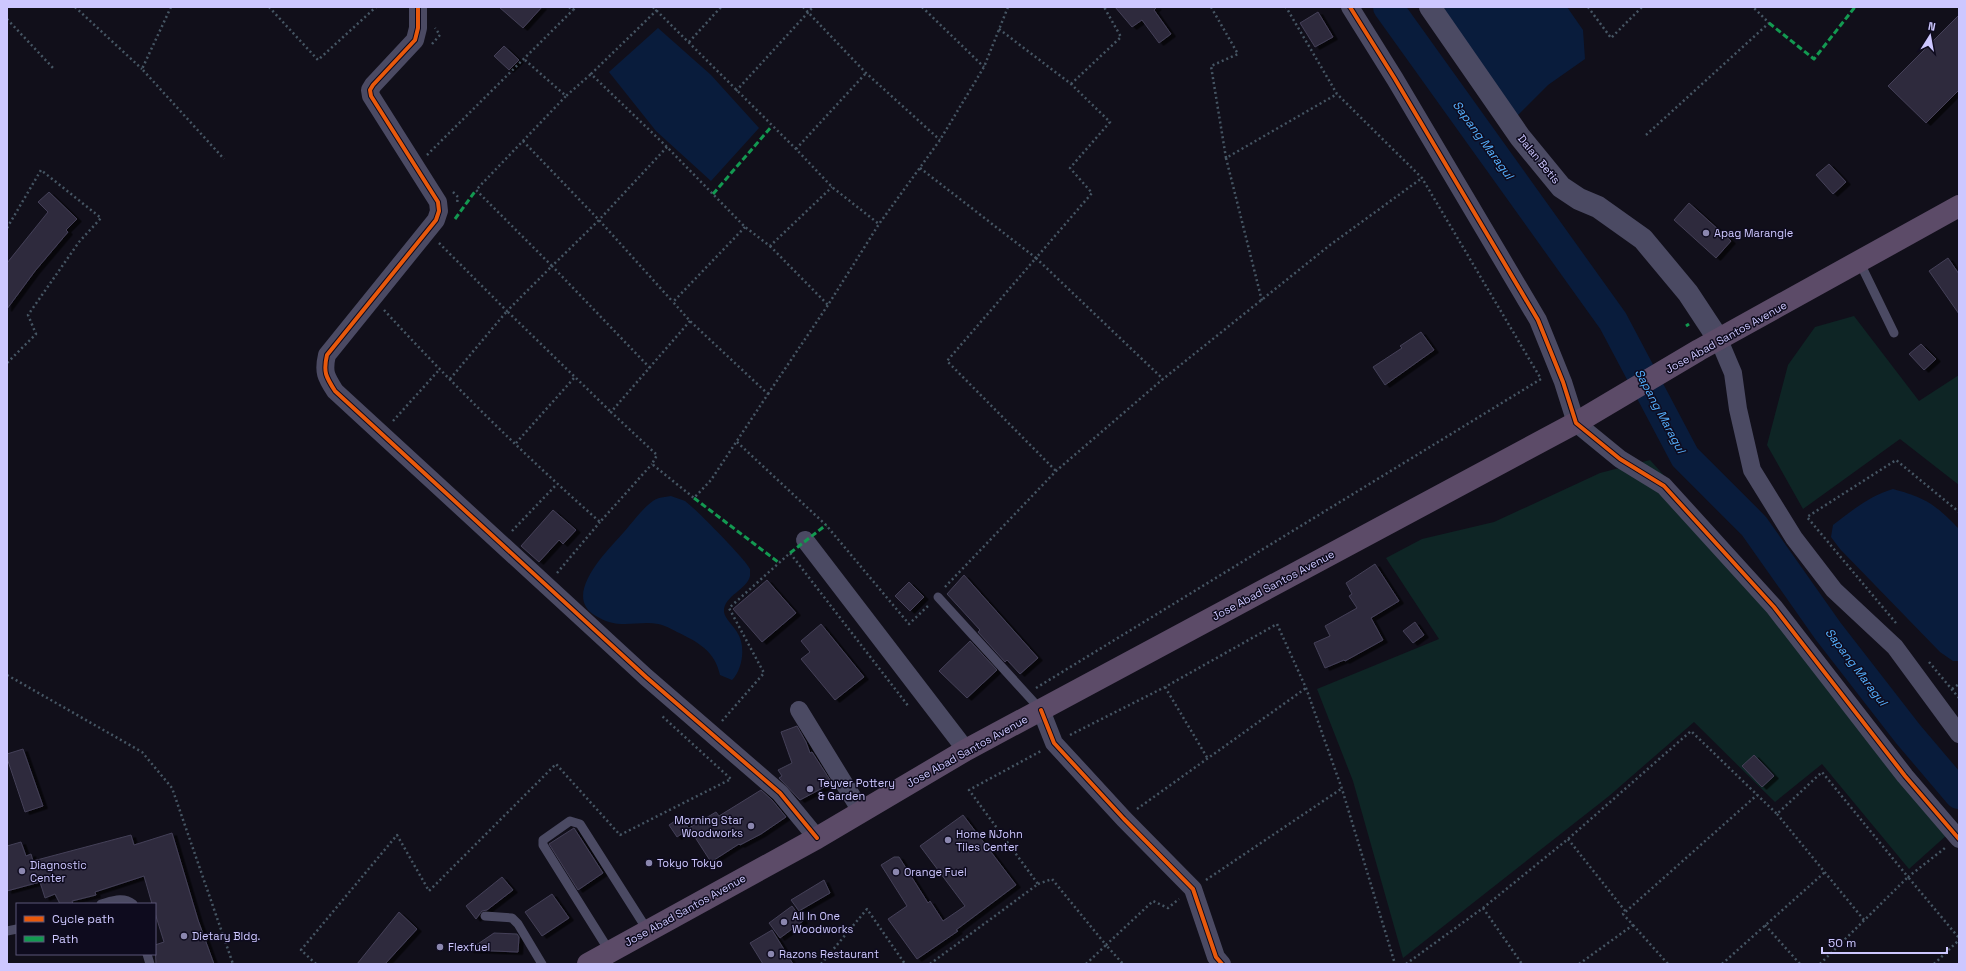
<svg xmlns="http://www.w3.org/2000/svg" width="1966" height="971" font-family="'Space Grotesk',sans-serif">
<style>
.green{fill:#0e2525}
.water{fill:#091c3c}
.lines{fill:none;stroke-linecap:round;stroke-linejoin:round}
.river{stroke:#091c3c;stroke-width:30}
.building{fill:#2f2b3d;stroke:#444058;filter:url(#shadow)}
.path{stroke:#465664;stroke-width:2.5;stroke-dasharray:2 3;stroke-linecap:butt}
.service{stroke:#4b4a63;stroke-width:9}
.minor{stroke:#4b4a63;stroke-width:18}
.tertiary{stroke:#4b4a63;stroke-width:22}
.trunk{stroke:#5c4b68;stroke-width:22}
.quiet{stroke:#139951;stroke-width:3;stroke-dasharray:6 3;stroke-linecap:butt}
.cycleway-casing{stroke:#0e0b1e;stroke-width:6}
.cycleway{stroke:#e8590c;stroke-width:4}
.poi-dot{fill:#8b87af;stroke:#0e0b1e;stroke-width:1.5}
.labels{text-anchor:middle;stroke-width:3;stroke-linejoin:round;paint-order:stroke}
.street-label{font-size:11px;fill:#cdc7ff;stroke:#0e0b1e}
.poi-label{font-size:11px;fill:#cdc7ff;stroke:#0e0b1e;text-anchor:start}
.water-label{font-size:12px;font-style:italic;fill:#55b1ff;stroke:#0e0b1e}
</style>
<defs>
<filter id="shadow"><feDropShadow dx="4.5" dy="2.5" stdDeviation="0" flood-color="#0009"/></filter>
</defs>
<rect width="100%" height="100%" fill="#110f1a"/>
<g class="green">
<polygon points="1854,316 1919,401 1959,375 1959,485 1900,439 1803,509 1767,445 1788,365 1815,327"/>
<polygon points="1650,460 1697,512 1948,834 1909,869 1822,764 1775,802 1694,722 1609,796 1403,958 1353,781 1317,689 1439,639 1386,558 1422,539 1494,522 1600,473"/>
</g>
<g class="water">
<polygon points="1432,7 1567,7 1583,30 1585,59 1548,85 1513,120"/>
<polygon points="658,28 711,75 759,128 711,181 656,131 609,72"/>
<path d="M1893 489C1926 498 1935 504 1959 529V661H1953L1940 652 1840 549 1831 537 1833 525C1851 511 1871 495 1893 489Z"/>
<path d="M671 496C675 498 681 499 685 501 695 508 747 561 750 569 750 571 750 574 750 576 747 590 723 596 724 612 725 619 733 625 737 632 746 645 743 669 732 680L720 675C715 651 698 642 677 632 672 629 664 625 658 624 642 621 626 627 609 622 605 621 600 618 596 616 560 596 609 549 624 532 632 523 648 501 659 498 662 497 667 497 671 496Z"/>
</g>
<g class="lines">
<polyline class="river" points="1388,7 1613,321 1685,457 1754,526 1828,631 1908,734 1959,794"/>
</g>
<g class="building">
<polygon points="499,7 542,7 523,28"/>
<polygon points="1115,7 1157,7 1154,10 1171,34 1159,43 1142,20 1132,27"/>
<polygon points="1318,12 1333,37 1315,47 1300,23"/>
<polygon points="1959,15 1959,90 1926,123 1888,86"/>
<polygon points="504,46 519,60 509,70 494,56"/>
<polygon points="1829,164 1846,182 1833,194 1816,175"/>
<polygon points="49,192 77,219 66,230 68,232 35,271 7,309 7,263 48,212 38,202"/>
<polygon points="1689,203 1731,241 1716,258 1674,220"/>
<polygon points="1948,258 1959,274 1959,314 1929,271"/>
<polygon points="1421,332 1434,350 1385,385 1373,367 1402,348 1400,346"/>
<polygon points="1921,344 1936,359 1924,370 1909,354"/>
<polygon points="553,510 576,530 563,544 559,540 539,562 521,546"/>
<polygon points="1375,564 1399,601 1371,618 1383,640 1345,661 1344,660 1325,668 1314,643 1330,636 1325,626 1357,608 1349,596 1352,594 1346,583"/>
<polygon points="964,575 1038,658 1020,674 1007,660 1005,662 978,632 980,630 947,594"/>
<polygon points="767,580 796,613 762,642 733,609"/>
<polygon points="909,582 924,597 910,611 895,596"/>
<polygon points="1415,622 1424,635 1413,643 1403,631"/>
<polygon points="821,624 864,677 835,700 801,659 810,652 801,641"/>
<polygon points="970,641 997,670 967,698 939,671"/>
<polygon points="797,726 806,742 810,753 812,752 832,783 800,800 779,778 782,776 778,770 792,763 781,732"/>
<polygon points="23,749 43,806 25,812 7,758 7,754"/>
<polygon points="1754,755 1774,776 1762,787 1742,766"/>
<polygon points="761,790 772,800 786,817 761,834 740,845 739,844 711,862 689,828 716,812 719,816"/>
<polygon points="963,815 1016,885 956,930 958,931 917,959 888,919 907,906 881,865 894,857 899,857 928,903 930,901 943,921 965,906 920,846"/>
<polygon points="681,817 689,829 677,837 669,825"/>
<polygon points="574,828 603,873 578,890 549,844"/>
<polygon points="172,833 198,920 214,964 156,964 155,945 164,942 155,913 155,904 152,904 144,876 95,892 96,895 72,901 73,904 60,904 55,894 45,898 40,882 7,891 7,846 21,842 26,856 31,854 33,861 131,835 134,845"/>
<polygon points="502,877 513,890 487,910 482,911 476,919 466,906"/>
<polygon points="824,880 830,893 799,911 791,900"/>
<polygon points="552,894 569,918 542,936 525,912"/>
<polygon points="792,906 803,921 780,938 769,923"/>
<polygon points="399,912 417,929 385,964 357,964"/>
<polygon points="772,930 793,964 763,964 750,943"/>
<polygon points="494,933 517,934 519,937 518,952 469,950"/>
</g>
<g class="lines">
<g class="path">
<polyline points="75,7 142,69"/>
<polyline points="171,7 142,69 224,159"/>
<polyline points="269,7 318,60 376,7"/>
<polyline points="569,7 573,10 576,7"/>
<polyline points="653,7 796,149 832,187 879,224"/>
<polyline points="803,7 866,73 940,140"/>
<polyline points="922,7 984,67"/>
<polyline points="1211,7 1238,54 1211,66 1226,158 1337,94"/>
<polyline points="1588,7 1611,38 1642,7"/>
<polyline points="657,10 591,74 666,146 745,227 770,246 832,187"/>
<polyline points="7,19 54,69"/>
<polyline points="999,29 1071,84 1110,122 1070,168 1092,193 1036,258 1163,379"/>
<polyline points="689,42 721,7"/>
<polyline points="432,44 440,35 435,28"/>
<polyline points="525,60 566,96 591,74"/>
<polyline points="1071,84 1121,37 1104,7"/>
<polyline points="736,91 813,7"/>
<polyline points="1646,135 1769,23 1753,7"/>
<polyline points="523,141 599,220 673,302"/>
<polyline points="796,149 866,73"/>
<polyline points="427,155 573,10"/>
<polyline points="1226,158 1262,301"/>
<polyline points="920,168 1036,258 947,361 1056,471"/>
<polyline points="453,192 458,197 457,203"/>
<polyline points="7,228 41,170 101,218 79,242 28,315 36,334 7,363"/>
<polyline points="439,243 507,311 552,266 476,190 566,96"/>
<polyline points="770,246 828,305 879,224 940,140 984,67 1008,7"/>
<path d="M384 310C452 384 524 455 600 522L652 464"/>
<polyline points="690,321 611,412 657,455 652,464 694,498 711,480 768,394 690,321 673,302 745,227"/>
<polyline points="650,368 552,266 599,220 667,147"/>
<polyline points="450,379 507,311 611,412"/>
<polyline points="768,394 828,305"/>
<polyline points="393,421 439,370"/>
<polyline points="737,442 826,525 909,624 929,605"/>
<polyline points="516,443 574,378"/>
<polyline points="512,531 557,484"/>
<polyline points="557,573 600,522"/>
<polyline points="945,587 1056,471 1163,379 1330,245 1422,178"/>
<polyline points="1896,623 1807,517 1896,460 1959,512"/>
<polyline points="1929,662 1959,698"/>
<polyline points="7,675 142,752 172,788 233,964"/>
<polyline points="1165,687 1208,759"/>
<polyline points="1036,688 1541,379 1422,178 1337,94 1286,7"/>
<polyline points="1952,689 1959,684"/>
<polyline points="722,721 764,673 729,608 790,553 909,707"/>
<polyline points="1070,735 1165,687 1277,624 1306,688 1342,789 1395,964"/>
<polyline points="1137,809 1306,688"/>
<polyline points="1777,814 1864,920"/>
<polyline points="1568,839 1626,912"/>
<polyline points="1206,880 1341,789"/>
<polyline points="1038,884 1052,879 1106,945 1153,901 1168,908 1179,899"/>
<polyline points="1483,908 1522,964"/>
<polyline points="1633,925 1668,964"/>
<polyline points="1765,925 1800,964"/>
<polyline points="316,964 301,950 397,835 429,891 556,764 620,835 731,779 662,716"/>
<polyline points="821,964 867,909 905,964"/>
<polyline points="930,964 1038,884 969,790 1041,751"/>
<polyline points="1086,964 1106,945 1123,964"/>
<polyline points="1406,964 1483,908 1568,839 1691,731 1777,814 1822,772 1908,877 1945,848"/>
<polyline points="1579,964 1633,925 1623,914 1757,795"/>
<polyline points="1722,964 1825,872"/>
<polyline points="1820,964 1908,877 1959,938"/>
<polyline points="1934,964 1959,940"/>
</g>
<g class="service">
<polyline points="1860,263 1894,333"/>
<polyline points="938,597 1041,710"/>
<path d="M101 904C112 901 123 896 133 904"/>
<polyline points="485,916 512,918 518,924 542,964"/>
<polyline points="7,931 17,929"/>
<polyline points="610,952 543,845 543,840 570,821 580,824 648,931"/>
<polyline points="147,954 150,964"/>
</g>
<g class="minor">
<path d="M418 7V28L415 40 373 85 370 90 371 96 438 202 439 211 436 220 327 355C323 372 326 377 335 391L646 677 780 793 817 838"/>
<polyline points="1350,7 1395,79 1538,320 1563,382 1576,423 1620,459 1664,486 1774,607 1905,776 1959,839"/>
<polyline points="1719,340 1733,373 1738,409 1752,470 1794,538 1834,590 1895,647 1959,734"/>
<polyline points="805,540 966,750"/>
<polyline points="799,710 861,811"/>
<polyline points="1041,710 1054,743 1124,819 1193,889 1216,957 1222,964"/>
</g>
<polyline class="tertiary" points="1430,7 1520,137 1561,187 1579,199 1598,207 1643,239 1688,293 1719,340"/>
<polyline class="trunk" points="588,964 817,838 966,750 1581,420 1699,350 1959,206"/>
<g class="quiet">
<polyline points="1769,23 1814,59 1855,7"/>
<polyline points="713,194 772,126"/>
<polyline points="455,219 476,190"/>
<polyline points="1686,326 1689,324"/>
<polyline points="694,498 778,562"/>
<polyline points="790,553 826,525"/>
</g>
<g class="cycleway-casing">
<g id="cycleway">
<path d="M418 7V28L415 40 373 85 370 90 371 96 438 202 439 211 436 220 327 355C323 372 326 377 335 391L646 677 780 793 817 838"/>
<polyline points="1350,7 1395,79 1538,320 1563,382 1576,423 1620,459 1664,486 1774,607 1905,776 1959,839"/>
<polyline points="1041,710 1054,743 1124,819 1193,889 1216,957 1222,964"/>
</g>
</g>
<use href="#cycleway" class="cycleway"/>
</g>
<g class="poi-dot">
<circle cx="1706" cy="233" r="4"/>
<circle cx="810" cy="789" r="4"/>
<circle cx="751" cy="826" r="4"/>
<circle cx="948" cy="840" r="4"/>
<circle cx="649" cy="863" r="4"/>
<circle cx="22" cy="871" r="4"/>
<circle cx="896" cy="872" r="4"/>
<circle cx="784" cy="922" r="4"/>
<circle cx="184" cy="936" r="4"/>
<circle cx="440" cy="947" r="4"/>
<circle cx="771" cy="954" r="4"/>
</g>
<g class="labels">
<g class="street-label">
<text transform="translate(1539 159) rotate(51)" y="4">Dalan Betis</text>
<text transform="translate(1726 337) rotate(-29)" y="4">Jose Abad Santos Avenue</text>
<text transform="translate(1273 585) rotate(-28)" y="4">Jose Abad Santos Avenue</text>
<text transform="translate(967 751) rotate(-29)" y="4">Jose Abad Santos Avenue</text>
<text transform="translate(685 910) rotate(-29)" y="4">Jose Abad Santos Avenue</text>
</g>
<g class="poi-label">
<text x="1714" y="237">Apag Marangle</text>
<text x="818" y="787">Teyver Pottery<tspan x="818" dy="13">&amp; Garden</tspan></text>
<text x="743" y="824" text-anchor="end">Morning Star<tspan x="743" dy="13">Woodworks</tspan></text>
<text x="956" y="838">Home NJohn<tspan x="956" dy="13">Tiles Center</tspan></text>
<text x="657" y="867">Tokyo Tokyo</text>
<text x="30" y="869">Diagnostic<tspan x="30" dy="13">Center</tspan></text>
<text x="904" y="876">Orange Fuel</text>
<text x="792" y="920">All In One<tspan x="792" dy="13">Woodworks</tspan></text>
<text x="192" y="940">Dietary Bldg.</text>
<text x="448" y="951">Flexfuel</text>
<text x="779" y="958">Razons Restaurant</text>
</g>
<g class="water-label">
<text transform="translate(1483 140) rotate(54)" y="4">Sapang Maragul</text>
<text transform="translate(1660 411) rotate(62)" y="4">Sapang Maragul</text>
<text transform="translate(1856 667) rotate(53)" y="4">Sapang Maragul</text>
</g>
</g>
<rect width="1966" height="971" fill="none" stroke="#cdc7ff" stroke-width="16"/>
<rect x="16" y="903" width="140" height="52" fill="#0e0b1e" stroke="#5a5678"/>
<rect x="24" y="916" width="20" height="6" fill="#e8590c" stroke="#5a5678"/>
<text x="52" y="923" font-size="12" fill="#cdc7ff">Cycle path</text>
<rect x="24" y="936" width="20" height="6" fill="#139951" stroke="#5a5678"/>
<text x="52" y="943" font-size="12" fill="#cdc7ff">Path</text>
<g transform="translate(1930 36) rotate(11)" stroke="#0e0b1e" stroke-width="3" paint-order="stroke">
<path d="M0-3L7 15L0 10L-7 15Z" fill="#cdc7ff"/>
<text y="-6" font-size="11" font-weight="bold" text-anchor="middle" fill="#cdc7ff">N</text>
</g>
<path d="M1822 947v6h125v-6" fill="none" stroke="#cdc7ff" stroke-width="2"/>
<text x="1828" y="947" font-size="12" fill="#cdc7ff" stroke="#0e0b1e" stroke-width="3" paint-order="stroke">50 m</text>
</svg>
